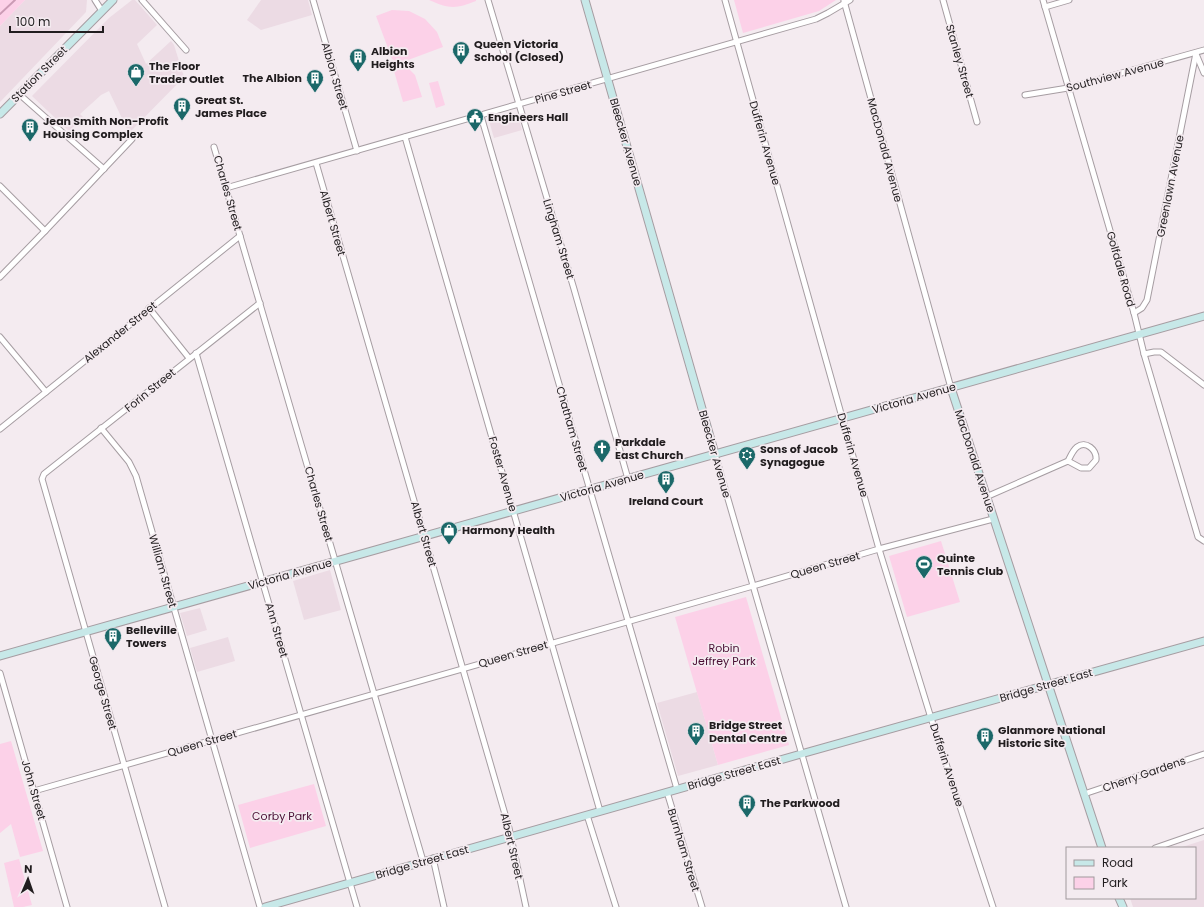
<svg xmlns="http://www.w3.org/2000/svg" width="1204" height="907" font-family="Poppins,sans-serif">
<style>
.built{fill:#ecdbe4}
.green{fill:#fcd1e8}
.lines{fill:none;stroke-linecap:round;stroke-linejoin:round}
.stream{stroke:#cb9bb5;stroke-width:2}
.street-casing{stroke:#a69da2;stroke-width:7}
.secondary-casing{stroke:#a69da2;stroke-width:9}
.street{stroke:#fff;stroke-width:5}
.secondary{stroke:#c7e8e8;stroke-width:7}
.labels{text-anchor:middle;stroke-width:3.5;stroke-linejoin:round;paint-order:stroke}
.poi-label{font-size:11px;font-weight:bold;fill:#211d1f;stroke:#f4ebf0;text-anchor:start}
.street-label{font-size:11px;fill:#211d1f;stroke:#f4ebf0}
.park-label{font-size:11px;fill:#480d33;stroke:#f4ebf0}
</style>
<rect width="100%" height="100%" fill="#f4ebf0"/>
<g class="built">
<polygon points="25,0 87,0 86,12 0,102 0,26"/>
<polygon points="132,0 135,0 157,25 137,44 146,64 171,41 174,45 184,77 129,133 109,91 101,95 80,114 83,117 69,131 32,96 109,18"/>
<polygon points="261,0 308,0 312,15 261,30 247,20"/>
<polygon points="517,113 522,130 494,138 489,121"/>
<polygon points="330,570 341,610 304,620 293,581"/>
<polygon points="200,608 207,630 187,636 180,613"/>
<polygon points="228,637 235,661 197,672 190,648"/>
<polygon points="697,692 718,765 678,776 657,703"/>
<polygon points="1204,840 1204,907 1133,907 1130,898 1195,898 1195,848 1179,848"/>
</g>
<g class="green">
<polygon points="0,0 25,0 0,26"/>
<path d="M429 0H476V1C456 9 449 9 429 0Z"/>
<polygon points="734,0 836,0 819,11 743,33"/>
<polygon points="392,10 409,11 425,19 437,32 443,47 400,63 392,59 376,16"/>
<polygon points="408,68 415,75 422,97 403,102 394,71"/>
<polygon points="438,81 445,105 436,108 429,83"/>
<polygon points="941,541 960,602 907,617 889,556"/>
<polygon points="746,597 789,745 718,765 675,617"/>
<polygon points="11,741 43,851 20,857 11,824 0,833 0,744"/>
<polygon points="314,784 326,826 250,848 238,805"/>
<polygon points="19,859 32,905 23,907 14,907 4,863"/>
</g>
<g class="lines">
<polyline class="stream" points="0,14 15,0"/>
<g class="street-casing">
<g id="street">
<polyline points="95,0 102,11"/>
<polyline points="142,0 186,50"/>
<polyline points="313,0 357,151"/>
<polyline points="488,0 574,289 628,479"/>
<polyline points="725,0 879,549 931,718 993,907"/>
<polyline points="943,0 977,122"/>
<polyline points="1043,0 1134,313 1144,354 1198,537 1204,541"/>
<polyline points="844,1 951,388"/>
<polyline points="1045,7 1069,0"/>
<polyline points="1196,54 1204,73"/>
<polyline points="19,94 104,169"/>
<polyline points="1025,95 1068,88 1204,50"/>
<polyline points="481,116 677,789"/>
<polyline points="405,137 600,811"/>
<polyline points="214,147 423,861"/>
<polyline points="316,163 509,828 526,907"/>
<polyline points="0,186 45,231"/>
<polyline points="226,188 816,19 828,13 850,0"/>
<polyline points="0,277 45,231 132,139"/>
<polyline points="149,308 189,358"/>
<polyline points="1134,313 1142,308 1147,300 1196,53"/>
<polyline points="0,337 46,392"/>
<polyline points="196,353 357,907"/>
<polyline points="1144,354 1154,352 1161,352 1204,385"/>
<polyline points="101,428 129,462 136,476 260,907"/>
<polyline points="0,429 240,236"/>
<polyline points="715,454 846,907"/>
<path d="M986 497 1068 461 1081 468H1089L1096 460C1097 450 1086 440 1077 447 1073 450 1070 457 1068 461"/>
<polyline points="0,673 67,907"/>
<polyline points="34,791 753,586 879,549 993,519"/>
<polyline points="667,792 702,907"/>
<polyline points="1084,794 1204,754"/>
<polyline points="587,815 616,907"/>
<polyline points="1155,848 1204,831"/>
<polyline points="433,858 444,907"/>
<polyline points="165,907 42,479 44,474 260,303"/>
</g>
</g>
<g class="secondary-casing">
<g id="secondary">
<polyline points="585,0 715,454"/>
<polyline points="0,114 113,0"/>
<polyline points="951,388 1048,684 1102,848"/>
<polyline points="0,656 1204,316"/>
<polyline points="1119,898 1123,907"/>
<polyline points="265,907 801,754 1204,641"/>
</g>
</g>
<use href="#street" class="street"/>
<use href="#secondary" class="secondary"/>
</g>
<defs>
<g id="building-pin" transform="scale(0.9)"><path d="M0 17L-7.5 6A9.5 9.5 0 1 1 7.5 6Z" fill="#1b6869" stroke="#f4ebf0"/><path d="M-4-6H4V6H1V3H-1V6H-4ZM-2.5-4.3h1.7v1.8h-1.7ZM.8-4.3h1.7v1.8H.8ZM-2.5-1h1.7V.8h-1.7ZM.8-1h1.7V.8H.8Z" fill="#fff"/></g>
<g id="shop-pin" transform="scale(0.9)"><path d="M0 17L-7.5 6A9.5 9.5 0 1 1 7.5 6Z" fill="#1b6869" stroke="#f4ebf0"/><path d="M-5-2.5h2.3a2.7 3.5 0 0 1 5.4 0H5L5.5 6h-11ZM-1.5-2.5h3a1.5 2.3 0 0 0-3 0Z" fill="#fff"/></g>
<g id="civic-pin" transform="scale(0.9)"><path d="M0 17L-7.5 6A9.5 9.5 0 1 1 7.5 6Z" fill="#1b6869" stroke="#f4ebf0"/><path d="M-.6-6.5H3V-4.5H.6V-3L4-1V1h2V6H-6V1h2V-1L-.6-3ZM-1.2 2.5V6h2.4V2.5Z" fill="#fff"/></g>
<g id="church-pin" transform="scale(0.9)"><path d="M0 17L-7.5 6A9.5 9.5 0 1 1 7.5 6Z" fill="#1b6869" stroke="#f4ebf0"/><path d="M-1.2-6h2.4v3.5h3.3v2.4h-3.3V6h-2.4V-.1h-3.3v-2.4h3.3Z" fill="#fff"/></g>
<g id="synagogue-pin" transform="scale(0.9)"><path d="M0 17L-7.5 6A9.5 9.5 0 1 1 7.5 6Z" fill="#1b6869" stroke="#f4ebf0"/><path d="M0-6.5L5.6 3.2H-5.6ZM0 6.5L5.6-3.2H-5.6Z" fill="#fff"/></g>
<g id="stadium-pin" transform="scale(0.9)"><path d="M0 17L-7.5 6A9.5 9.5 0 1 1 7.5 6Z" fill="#1b6869" stroke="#f4ebf0"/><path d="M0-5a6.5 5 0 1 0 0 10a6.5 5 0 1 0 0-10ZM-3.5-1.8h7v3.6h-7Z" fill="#fff"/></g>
</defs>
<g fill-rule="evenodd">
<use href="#building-pin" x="461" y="50"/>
<use href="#building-pin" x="358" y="57"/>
<use href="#shop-pin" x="136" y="72"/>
<use href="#building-pin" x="315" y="78"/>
<use href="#building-pin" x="182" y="106"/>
<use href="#civic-pin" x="475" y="117"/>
<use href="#building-pin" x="30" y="127"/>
<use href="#church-pin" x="602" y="448"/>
<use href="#synagogue-pin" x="747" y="455"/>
<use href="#building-pin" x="666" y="479"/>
<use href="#shop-pin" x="449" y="530"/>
<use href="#stadium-pin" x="924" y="564"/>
<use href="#building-pin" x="113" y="636"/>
<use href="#building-pin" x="696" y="731"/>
<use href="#building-pin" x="985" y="736"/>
<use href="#building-pin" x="747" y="803"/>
</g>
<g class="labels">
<g class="poi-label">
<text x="474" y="48">Queen Victoria<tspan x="474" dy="13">School (Closed)</tspan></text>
<text x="371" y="55">Albion<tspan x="371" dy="13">Heights</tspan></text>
<text x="149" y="70">The Floor<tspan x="149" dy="13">Trader Outlet</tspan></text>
<text x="302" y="82" text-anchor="end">The Albion</text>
<text x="195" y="104">Great St.<tspan x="195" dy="13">James Place</tspan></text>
<text x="488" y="121">Engineers Hall</text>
<text x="43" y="125">Jean Smith Non-Profit<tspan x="43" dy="13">Housing Complex</tspan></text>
<text x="615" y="446">Parkdale<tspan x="615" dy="13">East Church</tspan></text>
<text x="760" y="453">Sons of Jacob<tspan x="760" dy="13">Synagogue</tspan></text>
<text x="666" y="505" text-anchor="middle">Ireland Court</text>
<text x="462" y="534">Harmony Health</text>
<text x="937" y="562">Quinte<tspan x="937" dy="13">Tennis Club</tspan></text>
<text x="126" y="634">Belleville<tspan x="126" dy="13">Towers</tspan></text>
<text x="709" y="729">Bridge Street<tspan x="709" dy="13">Dental Centre</tspan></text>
<text x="998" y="734">Glanmore National<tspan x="998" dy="13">Historic Site</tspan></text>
<text x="760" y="807">The Parkwood</text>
</g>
<g class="street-label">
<text transform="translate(960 61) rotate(74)" y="4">Stanley Street</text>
<text transform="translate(39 74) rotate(-45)" y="4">Station Street</text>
<text transform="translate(1115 75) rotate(-15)" y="4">Southview Avenue</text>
<text transform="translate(335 76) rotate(74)" y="4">Albion Street</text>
<text transform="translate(563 92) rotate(-16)" y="4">Pine Street</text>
<text transform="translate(626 142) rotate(74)" y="4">Bleecker Avenue</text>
<text transform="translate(765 143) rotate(74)" y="4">Dufferin Avenue</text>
<text transform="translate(885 150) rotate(75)" y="4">MacDonald Avenue</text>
<text transform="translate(1170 186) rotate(-79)" y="4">Greenlawn Avenue</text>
<text transform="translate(228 193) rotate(74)" y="4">Charles Street</text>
<text transform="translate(333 223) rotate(74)" y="4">Albert Street</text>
<text transform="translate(559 239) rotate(73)" y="4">Lingham Street</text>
<text transform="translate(1121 269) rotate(74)" y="4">Golfdale Road</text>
<text transform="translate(120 332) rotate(-39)" y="4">Alexander Street</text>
<text transform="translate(150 390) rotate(-39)" y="4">Forin Street</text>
<text transform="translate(914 398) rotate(-16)" y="4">Victoria Avenue</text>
<text transform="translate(572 429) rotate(74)" y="4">Chatham Street</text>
<text transform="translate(715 454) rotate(74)" y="4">Bleecker Avenue</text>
<text transform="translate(853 455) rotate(74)" y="4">Dufferin Avenue</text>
<text transform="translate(975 461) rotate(72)" y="4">MacDonald Avenue</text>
<text transform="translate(503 474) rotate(74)" y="4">Foster Avenue</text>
<text transform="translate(602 486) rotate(-16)" y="4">Victoria Avenue</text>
<text transform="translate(319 504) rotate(74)" y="4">Charles Street</text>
<text transform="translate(424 534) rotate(74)" y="4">Albert Street</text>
<text transform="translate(825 565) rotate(-16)" y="4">Queen Street</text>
<text transform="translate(163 571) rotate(74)" y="4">William Street</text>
<text transform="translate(290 574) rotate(-16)" y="4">Victoria Avenue</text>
<text transform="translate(277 630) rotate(74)" y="4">Ann Street</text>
<text transform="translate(513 654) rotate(-16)" y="4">Queen Street</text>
<text transform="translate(1046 685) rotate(-16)" y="4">Bridge Street East</text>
<text transform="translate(103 693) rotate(74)" y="4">George Street</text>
<text transform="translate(202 743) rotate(-16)" y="4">Queen Street</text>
<text transform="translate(947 765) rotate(72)" y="4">Dufferin Avenue</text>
<text transform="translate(734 773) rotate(-16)" y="4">Bridge Street East</text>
<text transform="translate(1144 774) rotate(-19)" y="4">Cherry Gardens</text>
<text transform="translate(34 790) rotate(74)" y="4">John Street</text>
<text transform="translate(512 846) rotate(77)" y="4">Albert Street</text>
<text transform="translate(684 850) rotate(73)" y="4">Burnham Street</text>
<text transform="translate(422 862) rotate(-16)" y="4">Bridge Street East</text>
</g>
<g class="park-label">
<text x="724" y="652">Robin<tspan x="724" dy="13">Jeffrey Park</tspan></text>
<text x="282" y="820">Corby Park</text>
</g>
</g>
<rect x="1066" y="847" width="130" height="52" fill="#f4ebf0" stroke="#a0999c"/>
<rect x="1074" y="860" width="20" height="6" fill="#c7e8e8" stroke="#a0999c"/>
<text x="1102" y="867" font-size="12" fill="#211d1f">Road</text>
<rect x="1074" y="877" width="20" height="12" fill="#fcd1e8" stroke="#a0999c"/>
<text x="1102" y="887" font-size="12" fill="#211d1f">Park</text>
<g transform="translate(28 879) rotate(2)" stroke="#f4ebf0" stroke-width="3" paint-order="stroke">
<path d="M0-3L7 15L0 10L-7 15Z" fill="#211d1f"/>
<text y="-6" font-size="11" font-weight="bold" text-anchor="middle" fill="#211d1f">N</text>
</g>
<path d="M10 26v6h93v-6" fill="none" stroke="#211d1f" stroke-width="2"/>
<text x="16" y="26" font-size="12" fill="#211d1f" stroke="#f4ebf0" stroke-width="3" paint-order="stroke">100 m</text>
</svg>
